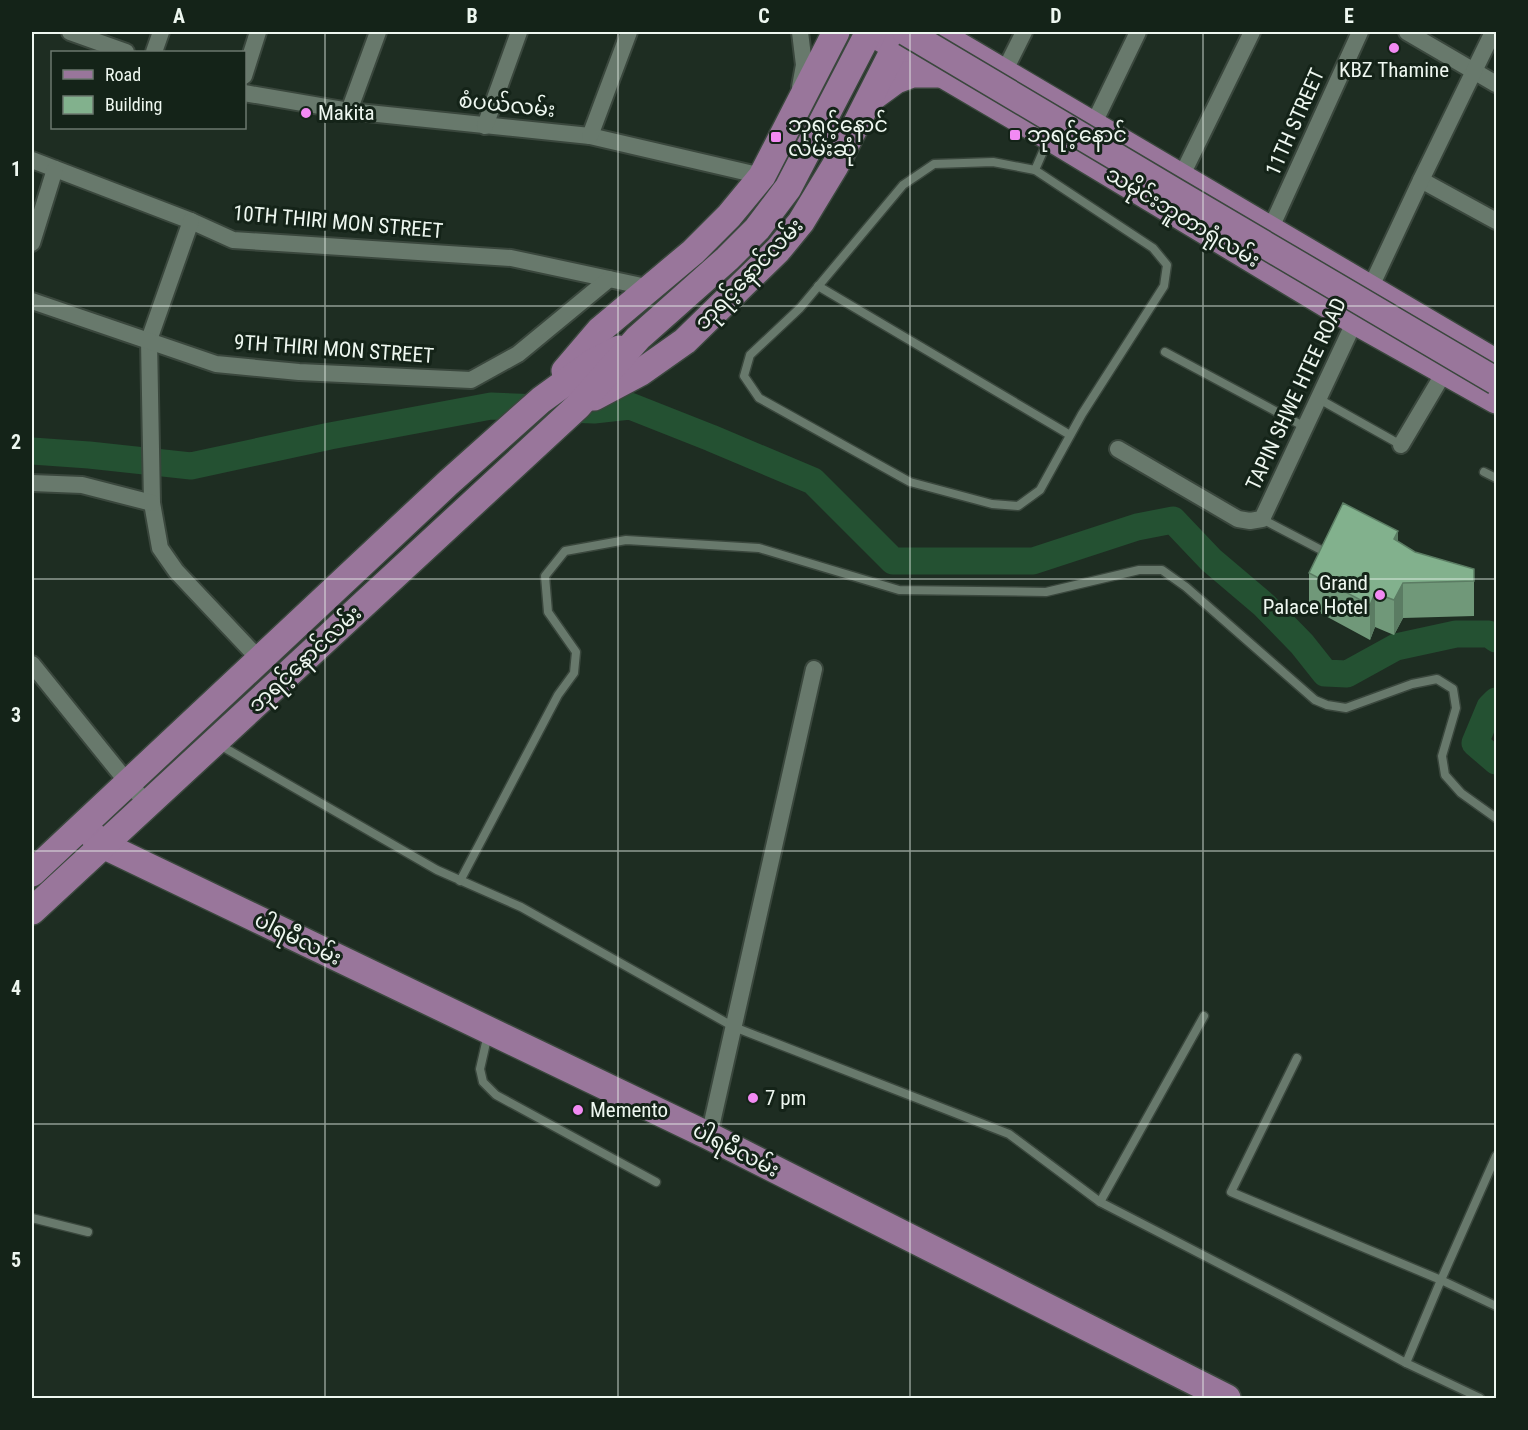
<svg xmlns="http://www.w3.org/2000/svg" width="1528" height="1430" font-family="'Roboto Condensed','Noto Sans Myanmar',sans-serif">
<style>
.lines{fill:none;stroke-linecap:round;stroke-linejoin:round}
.river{stroke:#245132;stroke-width:27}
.lane-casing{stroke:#3a473d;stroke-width:11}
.street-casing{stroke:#3a473d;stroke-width:20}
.primary-casing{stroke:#3a473d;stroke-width:30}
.lane{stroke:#68796c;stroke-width:8}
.street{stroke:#68796c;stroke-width:16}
.primary{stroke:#99769b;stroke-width:27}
.primary-bridge-casing{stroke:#3a473d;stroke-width:30;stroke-linecap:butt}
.primary-bridge{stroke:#99769b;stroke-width:27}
.wall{fill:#709879}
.shaded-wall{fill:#5b7c63}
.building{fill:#82b18d;stroke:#5b7c63;stroke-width:1.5}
.grid{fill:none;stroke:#eef7f0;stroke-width:1.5;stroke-opacity:0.55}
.poi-dot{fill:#f28af3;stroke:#142318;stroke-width:2}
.labels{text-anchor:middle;stroke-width:6;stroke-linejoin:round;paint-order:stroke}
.poi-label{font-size:21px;fill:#eef7f0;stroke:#142318;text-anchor:start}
.street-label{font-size:21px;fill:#eef7f0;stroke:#142318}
.neatline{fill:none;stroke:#eef7f0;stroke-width:2}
.grid-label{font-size:20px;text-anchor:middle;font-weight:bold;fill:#eef7f0}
</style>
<rect width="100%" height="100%" fill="#1e2d22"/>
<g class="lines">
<g class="river">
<polyline points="32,451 89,455 191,466 330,436 491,406 594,410 630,406 711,438 813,481 893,561 1033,561 1137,527 1173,520 1211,560 1264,605 1302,644 1325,673 1347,674 1396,647 1456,634 1489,634 1496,639"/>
<polyline points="1496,701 1490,707 1475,743 1496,761"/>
</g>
<g class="lane-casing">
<g id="lane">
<polygon points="993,162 1035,170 1153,248 1167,265 1164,286 1082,414 1040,490 1018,506 992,504 910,482 759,398 744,376 750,355 800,308 903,185 934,164"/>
<polyline points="1035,170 1048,140"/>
<polyline points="818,286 1070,435"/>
<polyline points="1165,352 1305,427"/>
<polyline points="1319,399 1401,445"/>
<polyline points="1484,472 1496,478"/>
<polyline points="1262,519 1325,552"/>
<polyline points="218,744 437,870 521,907 734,1027 1009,1134 1100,1202 1284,1297 1406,1363"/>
<polyline points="460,881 558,695 574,673 576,652 548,612 545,576 565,551 626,540 759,548 899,590 1046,592 1139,570 1162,570 1186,587 1315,700 1327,705 1346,708 1412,684 1437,679 1453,689 1456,708 1442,756 1445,775 1461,793 1496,818"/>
<polyline points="488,1034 480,1069 483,1082 496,1095 656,1182"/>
<polyline points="1297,1058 1231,1192 1441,1280 1496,1306"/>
<polyline points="1100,1202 1204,1016"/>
<polyline points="32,1218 88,1232"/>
<polyline points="1480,1398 1406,1363 1441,1280 1496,1156"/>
</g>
</g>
<g class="street-casing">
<g id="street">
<polyline points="70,32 126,52"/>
<polyline points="800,32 804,65 800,87"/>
<polyline points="1407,32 1496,84"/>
<polyline points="154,52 161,32"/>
<polyline points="1004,72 1024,32"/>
<polyline points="244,76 258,32"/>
<polyline points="244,93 349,111 590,136 762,176"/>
<polyline points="349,111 378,32"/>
<polyline points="1093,125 1138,32"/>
<polyline points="485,126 519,32"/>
<polyline points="590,136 629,32"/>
<polyline points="32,160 191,221 233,240 511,258 651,288"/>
<polyline points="1181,177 1252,32"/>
<polyline points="1421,180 1496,221"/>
<polyline points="191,221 149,340 152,503 160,548 176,571 259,659"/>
<polyline points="1270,230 1360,32"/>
<polyline points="32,243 55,169"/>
<polyline points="32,301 216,364 299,372 471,380 518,354 609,279"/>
<polyline points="1401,445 1445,371"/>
<polyline points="1118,449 1238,519 1250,521 1262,519 1421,180 1493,32"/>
<polyline points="32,483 82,485 152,503"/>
<polyline points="32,664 128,783 148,804"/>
<polyline points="709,1136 814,669"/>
</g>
</g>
<g class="primary-casing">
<g id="primary">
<polyline points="871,32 1050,137 1355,321 1496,400"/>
<polyline points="935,32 1496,363"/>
<polyline points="870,99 896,80 912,74 943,74"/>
<polyline points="565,371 600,330 693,252 729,216 762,176 836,32"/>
<polyline points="594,397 641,372 685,341 778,250 801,222 835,166 903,32"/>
<polyline points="83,826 103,845 709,1136 1227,1398"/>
<polyline points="32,873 448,483 541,400 592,363 619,349"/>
<polyline points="32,911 578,406 638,338 727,259 757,229 788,188 869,32"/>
</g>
</g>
<use href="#lane" class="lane"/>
<use href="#street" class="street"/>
<use href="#primary" class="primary"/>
<g class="primary-bridge-casing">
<polyline id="primary-bridge" points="906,32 1177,193 1496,381"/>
</g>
<use href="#primary-bridge" class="primary-bridge"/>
</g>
<polygon class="wall" points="1398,542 1415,552 1474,569 1474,616 1403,618 1394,635 1375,627 1370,640 1309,607 1309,573"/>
<g class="shaded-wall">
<polygon points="1398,531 1398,565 1394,539"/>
<polygon points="1403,583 1403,618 1394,635 1394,600"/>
<polygon points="1375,593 1375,627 1370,640 1370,605"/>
</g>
<polygon class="building" points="1343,503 1398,531 1394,539 1415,552 1474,569 1474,581 1403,583 1394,600 1375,593 1370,605 1309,573"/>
<path class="grid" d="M325 32V1398M618 32V1398M910 32V1398M1203 32V1398M32 306H1496M32 579H1496M32 851H1496M32 1124H1496"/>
<g class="poi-dot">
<circle cx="1394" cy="48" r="6"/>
<circle cx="306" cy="113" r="6"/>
<rect x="1009" y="129" width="12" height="12" rx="3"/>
<rect x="770" y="131" width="12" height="12" rx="3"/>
<circle cx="1380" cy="595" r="6"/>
<circle cx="753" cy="1098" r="6"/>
<circle cx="578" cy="1110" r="6"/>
</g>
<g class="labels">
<g class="poi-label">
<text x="1394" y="77" text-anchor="middle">KBZ Thamine</text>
<text x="318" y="120">Makita</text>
<text x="788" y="132">ဘုရင့်နောင်<tspan x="788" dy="24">လမ်းဆုံ</tspan></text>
<text x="1027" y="142">ဘုရင့်နောင်</text>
<text x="1368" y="590" text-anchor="end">Grand<tspan x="1368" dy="24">Palace Hotel</tspan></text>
<text x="765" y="1105">7 pm</text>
<text x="590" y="1117">Memento</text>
</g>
<g class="street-label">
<text transform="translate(507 105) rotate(6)" y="7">စံပယ်လမ်း</text>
<text transform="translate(1295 122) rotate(-66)" y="7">11TH STREET</text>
<text transform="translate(1183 217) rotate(31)" y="7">သမိုင်းဘူတာရုံလမ်း</text>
<text transform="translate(338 222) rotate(5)" y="7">10TH THIRI MON STREET</text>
<text transform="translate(749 274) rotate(-46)" y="7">ဘုရင့်နောင်လမ်း</text>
<text transform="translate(334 349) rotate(4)" y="7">9TH THIRI MON STREET</text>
<text transform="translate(1296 394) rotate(-65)" y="7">TAPIN SHWE HTEE ROAD</text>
<text transform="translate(305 659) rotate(-43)" y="7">ဘုရင့်နောင်လမ်း</text>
<text transform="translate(298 939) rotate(26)" y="7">ပါရမီလမ်း</text>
<text transform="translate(736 1150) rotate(27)" y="7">ပါရမီလမ်း</text>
</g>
</g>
<rect width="1528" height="1430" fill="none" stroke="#142318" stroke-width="66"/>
<rect x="51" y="51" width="195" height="78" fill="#142318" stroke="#6b786e" stroke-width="1.5"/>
<rect x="63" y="70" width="30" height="9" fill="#99769b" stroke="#6b786e" stroke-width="1.5"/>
<text x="105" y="81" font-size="18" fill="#eef7f0">Road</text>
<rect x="63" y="96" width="30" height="18" fill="#82b18d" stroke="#6b786e" stroke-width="1.5"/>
<text x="105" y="111" font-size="18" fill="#eef7f0">Building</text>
<rect x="33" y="33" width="1462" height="1364" class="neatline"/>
<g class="grid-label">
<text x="179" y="23">A</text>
<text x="472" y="23">B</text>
<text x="764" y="23">C</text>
<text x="1056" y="23">D</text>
<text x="1349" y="23">E</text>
<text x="16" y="176">1</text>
<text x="16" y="449">2</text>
<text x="16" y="722">3</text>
<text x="16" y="995">4</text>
<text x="16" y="1267">5</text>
</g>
</svg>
